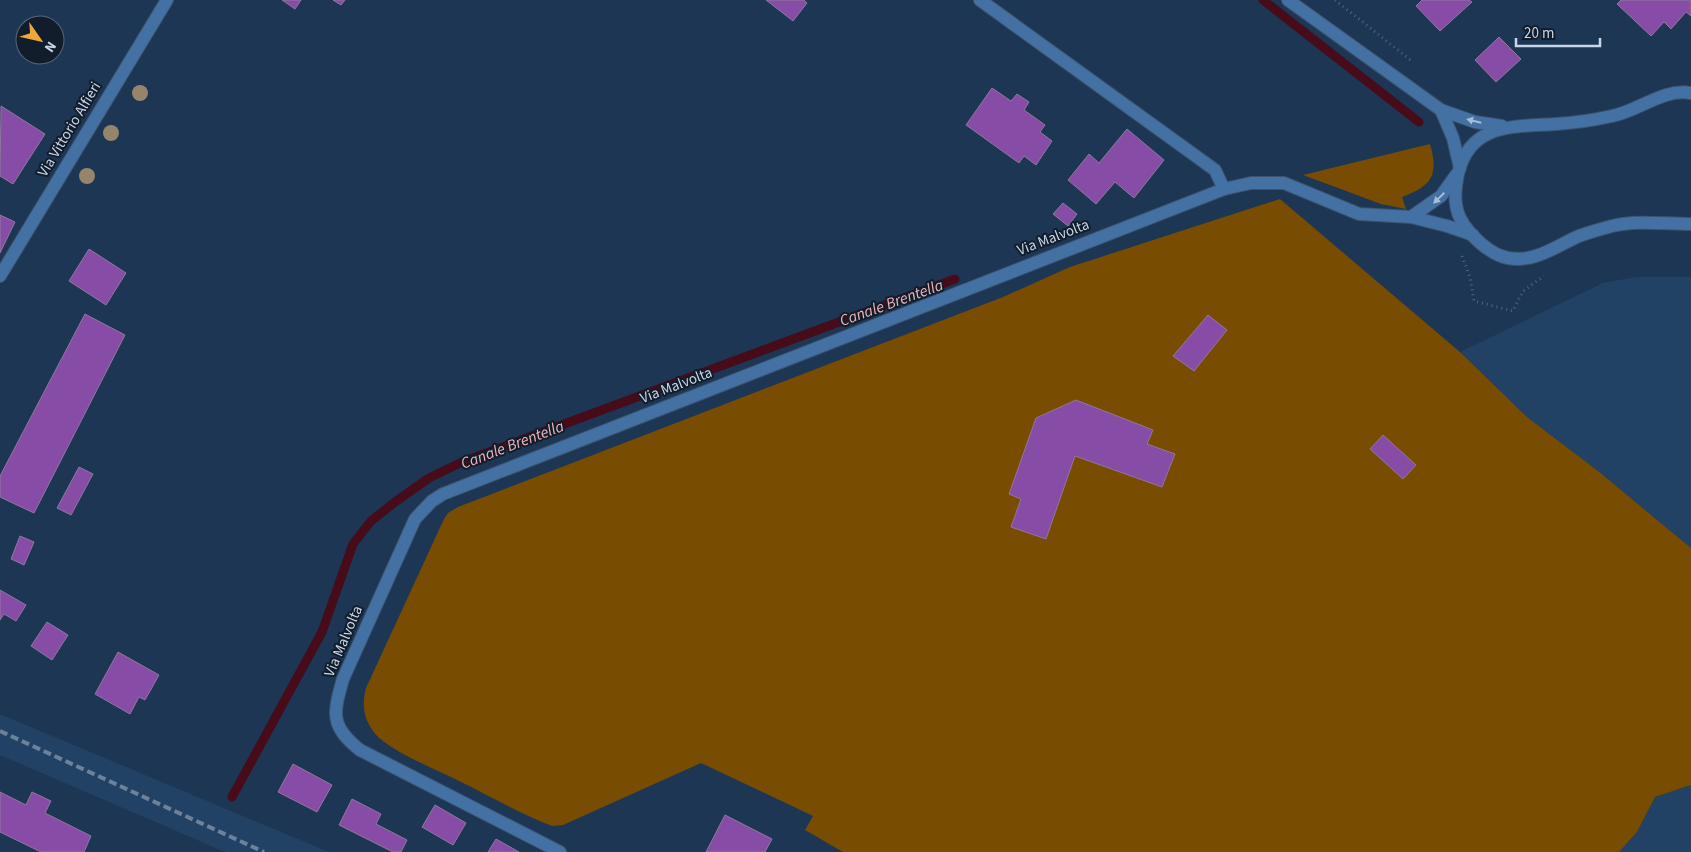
<svg xmlns="http://www.w3.org/2000/svg" width="1691" height="852" font-family="'Source Sans 3',sans-serif">
<style>
.built{fill:#224265}
.green{fill:#784d01}
.lines{fill:none;stroke-linecap:round;stroke-linejoin:round}
.stream{stroke:#470b19;stroke-width:9}
.building{fill:#874ca6;stroke:#8f789d}
.minor-casing{stroke:#3b536f;stroke-width:14}
.path{stroke:#4f6681;stroke-width:3;stroke-dasharray:1 4;stroke-linecap:butt}
.minor{stroke:#4471a3;stroke-width:12}
.rail{stroke:#6c819a;stroke-width:4;stroke-dasharray:8 4;stroke-linecap:butt}
.tree{fill:#96846b}
.oneway{fill:#a6bed8}
.labels{text-anchor:middle;stroke-width:4;stroke-linejoin:round;paint-order:stroke}
.street-label{font-size:15px;fill:#c7d7e9;stroke:#121d2b}
.water-label{font-size:16px;font-style:italic;fill:#f1b4ba;stroke:#121d2b}
</style>
<rect width="100%" height="100%" fill="#1c3654"/>
<g class="built">
<polygon points="1636,277 1691,277 1691,548 1598,471 1527,417 1460,352 1603,283"/>
<polygon points="0,714 14,720 329,852 225,852 0,755"/>
<polygon points="1691,785 1691,852 1619,852 1637,832 1655,797"/>
</g>
<g class="green">
<path d="M1430 144C1439 175 1432 186 1402 197L1406 209 1381 204 1303 175Z"/>
<path d="M1280 199 1460 352 1527 417 1598 471 1691 548V785L1655 797 1637 832 1619 852H843L805 830 813 816 701 763 563 825 552 826C520 814 490 796 459 781 438 770 386 750 373 731 363 717 362 704 366 688L444 519 448 513 458 507 1003 297 1070 267Z"/>
</g>
<g class="lines">
<g class="stream">
<polyline points="1263,0 1419,122"/>
<polyline points="232,797 322,632 353,544 371,521 395,502 429,478 462,462 955,279"/>
</g>
</g>
<g class="building">
<polygon points="282,0 301,0 295,9"/>
<polygon points="333,0 345,0 341,5"/>
<polygon points="766,0 804,0 807,3 793,21"/>
<polygon points="1422,0 1469,0 1472,2 1440,31 1416,6"/>
<polygon points="1621,0 1691,0 1691,16 1686,12 1671,29 1664,22 1651,36 1617,4"/>
<polygon points="1499,37 1521,59 1496,82 1475,60"/>
<polygon points="992,88 1011,101 1017,94 1029,102 1024,110 1045,125 1040,132 1052,141 1036,165 1024,156 1019,163 966,125"/>
<polygon points="1,106 45,134 13,184 0,176"/>
<polygon points="1127,129 1164,160 1134,198 1115,182 1096,204 1068,180 1089,154 1099,163"/>
<polygon points="1063,203 1077,214 1068,226 1053,214"/>
<polygon points="0,215 15,222 0,253"/>
<polygon points="89,249 126,273 106,305 69,281"/>
<polygon points="85,314 125,335 34,513 0,497 0,476"/>
<polygon points="1208,315 1227,330 1194,371 1173,356"/>
<polygon points="1076,400 1153,430 1147,444 1175,454 1162,487 1075,456 1046,539 1011,527 1021,499 1009,494 1036,418"/>
<polygon points="1383,435 1416,465 1403,479 1370,449"/>
<polygon points="79,467 93,474 71,515 57,508"/>
<polygon points="20,536 34,542 24,565 11,559"/>
<polygon points="0,590 26,605 16,621 4,614 0,620"/>
<polygon points="47,622 68,635 52,660 31,646"/>
<polygon points="118,652 159,675 145,700 139,697 130,714 95,694"/>
<polygon points="293,764 332,785 317,812 278,792"/>
<polygon points="0,792 26,805 32,792 51,801 45,813 91,836 84,852 41,852 0,832"/>
<polygon points="352,799 381,814 376,824 407,840 401,852 393,852 339,825"/>
<polygon points="435,805 466,823 453,845 422,827"/>
<polygon points="725,815 772,839 765,852 706,852"/>
<polygon points="496,839 519,852 488,852"/>
</g>
<g class="lines">
<g class="minor-casing">
<g id="minor">
<polyline points="980,0 1215,170 1224,189"/>
<polyline points="1288,0 1441,110 1475,122 1502,126"/>
<path d="M1691 93C1663 88 1639 111 1612 116 1594 120 1575 123 1556 124 1515 127 1470 122 1458 174 1455 188 1453 204 1460 218 1468 234 1490 255 1508 258 1535 263 1556 246 1579 236 1590 232 1601 229 1612 226 1638 220 1664 224 1691 224"/>
<polyline points="1441,110 1453,138 1460,168"/>
<polyline points="1411,217 1441,196 1456,175"/>
<polyline points="0,276 167,0"/>
<path d="M560 852 360 750C330 726 333 714 343 679L415 519 432 501 443 494 1224 189 1251 183H1284L1359 214 1411 217 1447 226 1473 235"/>
</g>
</g>
<g class="path">
<polyline points="1335,0 1413,62"/>
<polyline points="1462,256 1470,277 1474,301 1513,311 1523,291 1544,276"/>
</g>
<use href="#minor" class="minor"/>
<polyline class="rail" points="0,731 264,852"/>
</g>
<g class="tree">
<circle cx="140" cy="93" r="8"/>
<circle cx="111" cy="133" r="8"/>
<circle cx="87" cy="176" r="8"/>
</g>
<defs><path id="oneway-solid" d="M-6-.8H1V-3.2L6.5 0L1 3.2V.8H-6Z" transform="scale(1.25)"/></defs>
<g class="oneway">
<use href="#oneway-solid" transform="translate(1474 121) rotate(-166)"/>
<use href="#oneway-solid" transform="translate(1439 198) rotate(136)"/>
</g>
<g class="labels">
<g class="street-label">
<text transform="translate(69 129) rotate(-59)" y="5">Via Vittorio Alfieri</text>
<text transform="translate(1053 237) rotate(-21)" y="5">Via Malvolta</text>
<text transform="translate(676 385) rotate(-21)" y="5">Via Malvolta</text>
<text transform="translate(343 641) rotate(-67)" y="5">Via Malvolta</text>
</g>
<g class="water-label">
<text transform="translate(891 302) rotate(-20)" y="6">Canale Brentella</text>
<text transform="translate(512 444) rotate(-21)" y="6">Canale Brentella</text>
</g>
</g>
<g transform="translate(40 40) rotate(124)"><circle r="24" fill="#121d2b" stroke="#5a6777"/>
<path d="M0-4L9 19L0 12L-9 19Z" fill="#efa73d"/>
<text y="-8" font-size="14" font-weight="bold" text-anchor="middle" fill="#c7d7e9">N</text>
</g>
<path d="M1516 38v8h84v-8" fill="none" stroke="#c7d7e9" stroke-width="2.5"/>
<text x="1524" y="38" font-size="15" fill="#c7d7e9" stroke="#121d2b" stroke-width="4" paint-order="stroke">20 m</text>
</svg>
